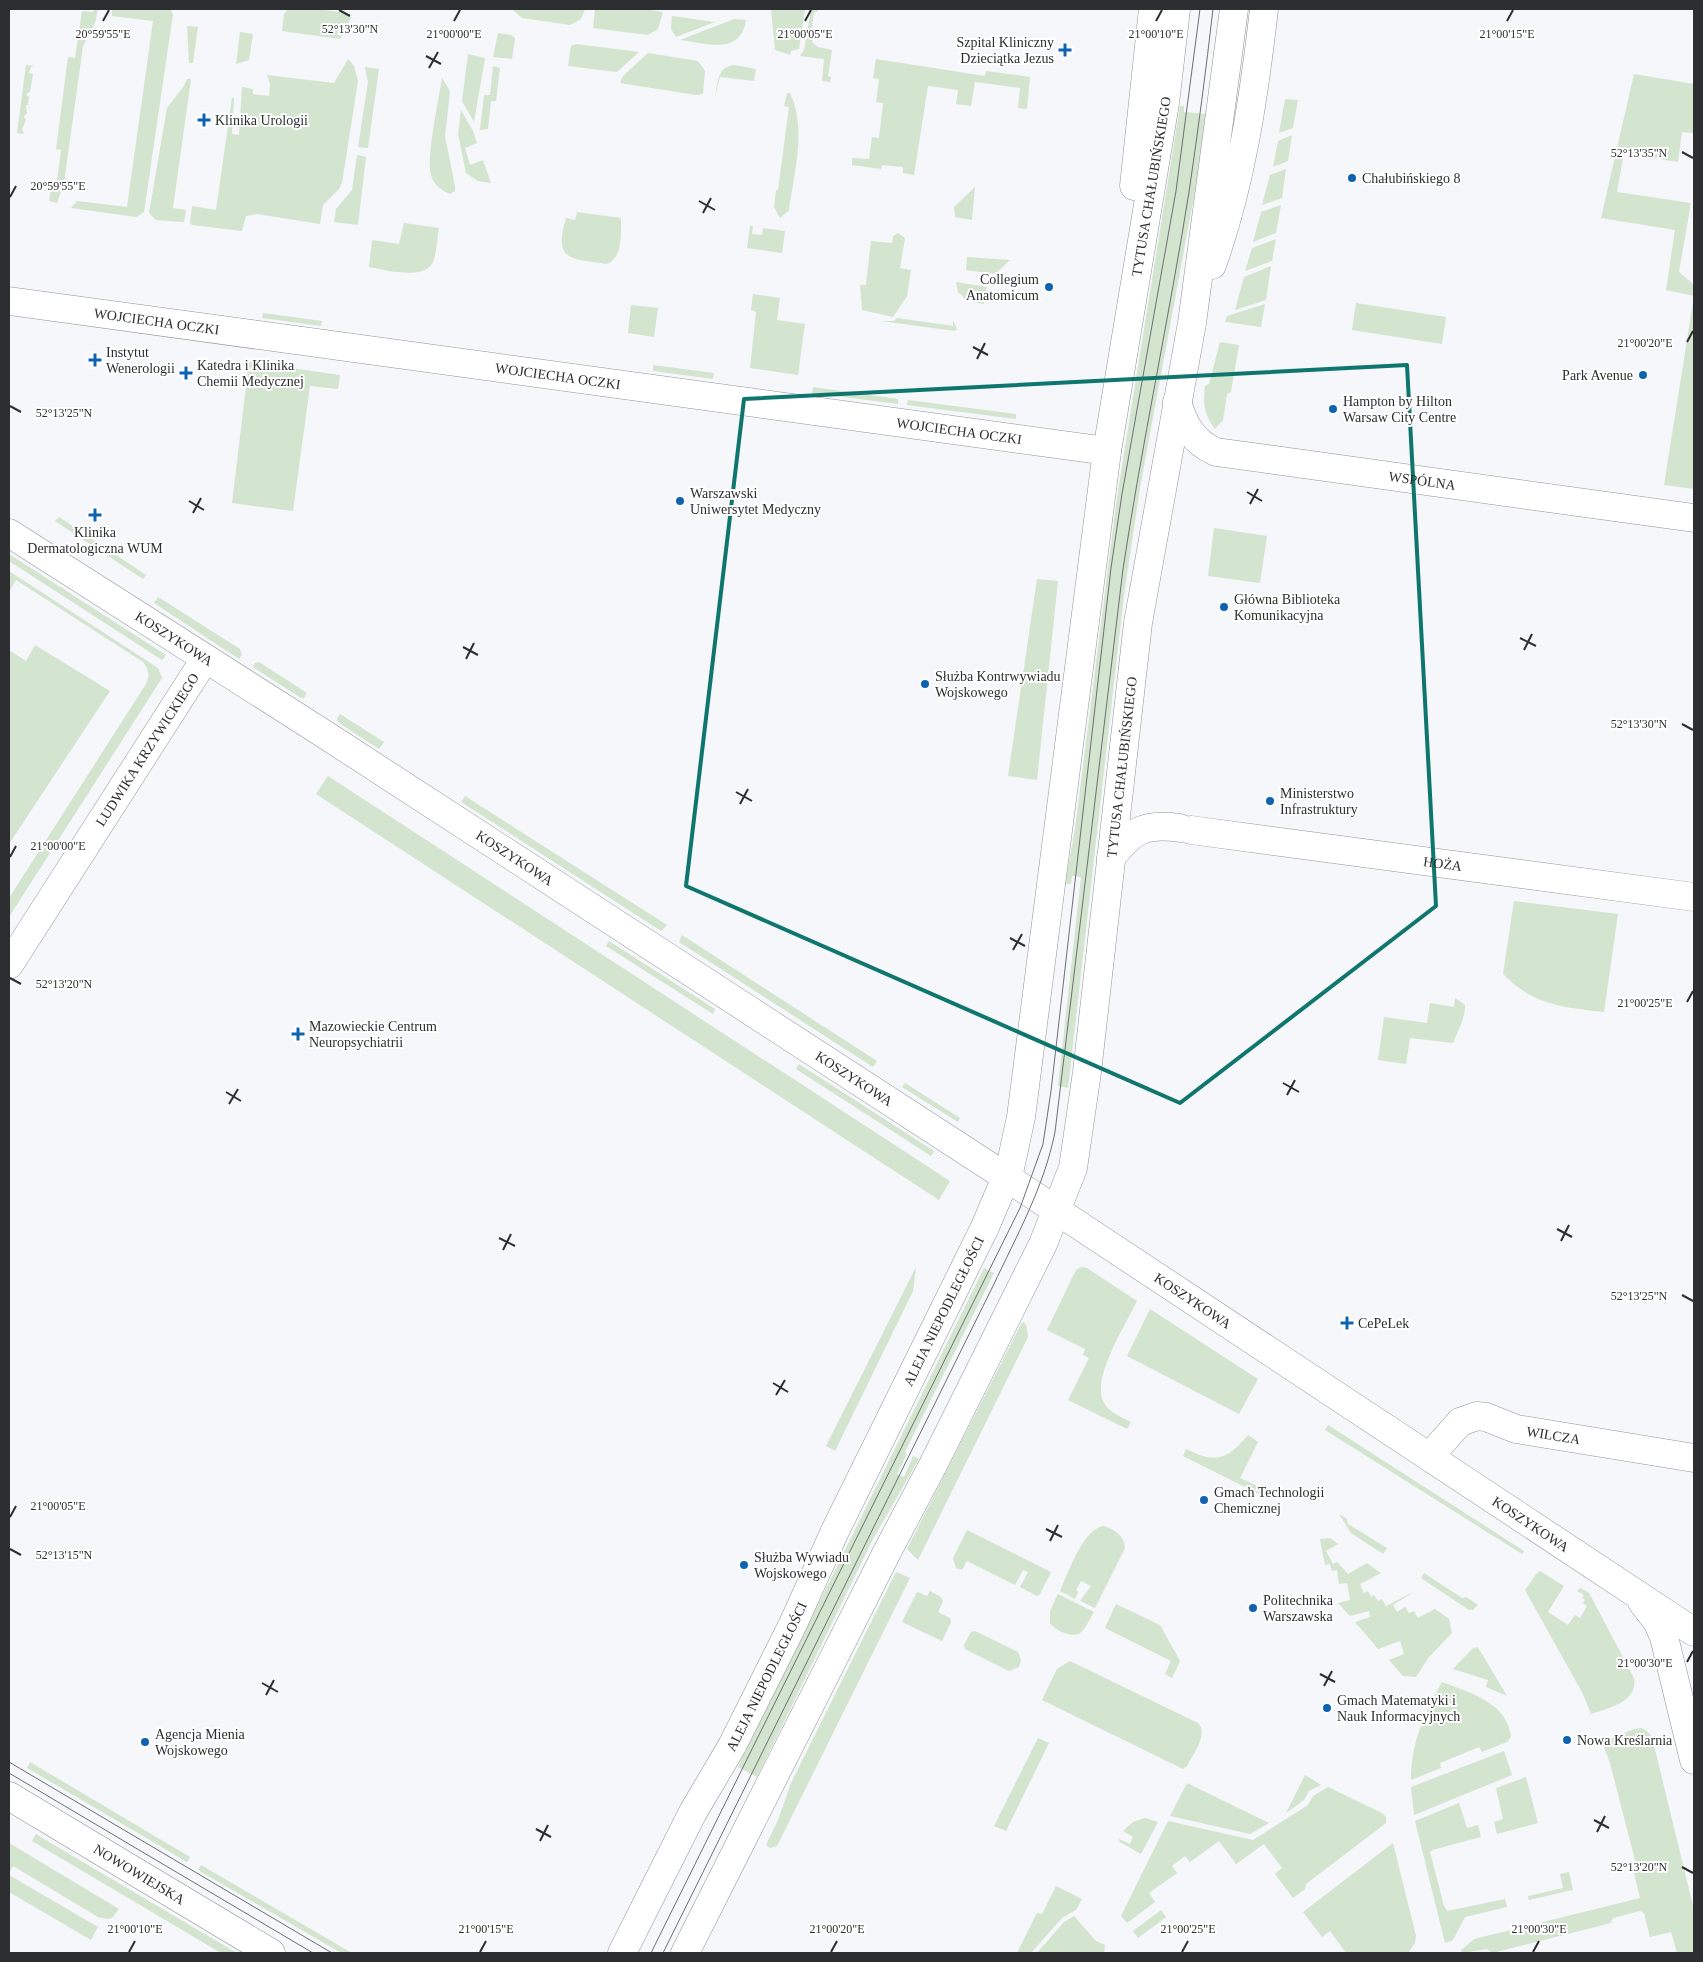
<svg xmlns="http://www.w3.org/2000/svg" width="1703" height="1962" font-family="'Times New Roman',serif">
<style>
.green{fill:#d3e4cf}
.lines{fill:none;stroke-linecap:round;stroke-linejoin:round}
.minor-casing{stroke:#929497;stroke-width:29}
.major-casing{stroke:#929497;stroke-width:29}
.minor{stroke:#fff;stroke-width:28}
.major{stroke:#fff;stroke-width:28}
.tram{stroke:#6e6f71;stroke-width:1}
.marked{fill:none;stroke:#0f766e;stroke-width:4;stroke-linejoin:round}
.ticks{fill:none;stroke:#2d2e2f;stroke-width:2}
.poi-dot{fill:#0e63b1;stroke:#fff;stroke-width:2}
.labels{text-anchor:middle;stroke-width:4;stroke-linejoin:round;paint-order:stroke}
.poi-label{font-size:14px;fill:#2d2e2f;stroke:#fff;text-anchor:start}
.street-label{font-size:14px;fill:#2d2e2f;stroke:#fff}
.ticks-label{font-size:12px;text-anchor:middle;fill:#2d2e2f;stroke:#fff;stroke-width:4;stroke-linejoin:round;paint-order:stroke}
</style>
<rect width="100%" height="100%" fill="#f5f7fb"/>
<g class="green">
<polygon points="94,9 98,9 95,23 83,46 64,183 57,203 49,201 52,181 57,181 61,150 56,149 68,57 75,58 82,11 93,12"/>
<polygon points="112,9 170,9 173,14 144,212 136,217 71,208 77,201 127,207 153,21 112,16"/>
<polygon points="288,9 317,9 347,13 351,18 340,39 282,31 284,14"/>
<polygon points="512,9 585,9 581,19 570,25 522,18"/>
<polygon points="595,9 642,9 663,12 658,29 648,35 593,28"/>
<polygon points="771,9 805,9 799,49 791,51 790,55 775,50"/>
<polygon points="818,9 817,12 814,12 811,34 814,35 812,42 818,47 832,50 828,76 831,77 830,82 822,81 824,59 800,56 804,50 811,10"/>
<polygon points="672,16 715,22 676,37 671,29"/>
<path d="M734 19 746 20C741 56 705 43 680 40Z"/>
<polygon points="187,26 198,27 193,63 189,63"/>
<polygon points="240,32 253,34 249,60 236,64"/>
<polygon points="498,33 511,35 515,38 512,59 493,57"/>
<polygon points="576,44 639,52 617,72 568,66 571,46"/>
<polygon points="648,53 698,61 705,71 703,94 696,95 620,83 623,76"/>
<polygon points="468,54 485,58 474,122 462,101"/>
<polygon points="348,59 354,66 358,81 342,183 339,189 323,205 320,224 257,214 246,216 242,231 192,225 190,223 192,206 216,210 232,98 234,98 232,134 239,135 242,87 253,89 253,94 269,96 270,84 267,75 334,83"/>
<polygon points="876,59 985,76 986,71 1030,77 1027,109 1018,108 1020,88 975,82 971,106 956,104 958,90 928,86 914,175 903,173 903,167 882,165 881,169 852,165 852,158 869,159 872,137 879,138 883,103 876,102 879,79 873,78"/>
<polygon points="26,65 34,66 31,67 29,73 33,74 30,92 27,93 27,96 29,97 28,105 26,105 27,114 25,114 24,118 26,119 22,130 24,134 17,133"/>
<path d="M734 65 756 69 754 81 720 77 715 97C718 83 717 67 734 65Z"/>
<polygon points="493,66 500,68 496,101 491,101 488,129 480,130 484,95 490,95"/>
<polygon points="365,67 379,69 368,148 358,147 368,82"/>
<polygon points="1634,74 1694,84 1694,133 1682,132 1678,162 1624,153 1617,192 1691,203 1679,272 1694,285 1694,489 1664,485 1694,296 1666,290 1675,230 1601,218"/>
<path d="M442 78 450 91 445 136 455 186V191L450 194C441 190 434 185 431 175 426 157 439 100 442 78Z"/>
<polygon points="187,79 191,79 173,208 186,210 184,222 156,220 149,213 167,108 184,86"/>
<path d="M787 93H790C807 130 794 172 789 210L780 218 774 207 776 190H778L789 107 784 106Z"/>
<polygon points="1285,99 1298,100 1293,128 1279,133"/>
<polygon points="1180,106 1184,106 1184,112 1205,114 1206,109 1210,110 1140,488 1124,595 1068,1088 1058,1086 1081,877 1072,876 1071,884 1065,884 1075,829 1117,497"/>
<polygon points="461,110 473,131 477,143 465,148 470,165 483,160 491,183 478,181 466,173 458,134"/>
<polygon points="1292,135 1288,161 1273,167 1278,141"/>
<polygon points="357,155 366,157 358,225 334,222 336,209 352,190"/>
<polygon points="1286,169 1282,198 1262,205 1270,175"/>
<polygon points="975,187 972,220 955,217 954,207"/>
<polygon points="1281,205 1276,233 1253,242 1261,212"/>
<path d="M577 212 621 218C621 233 623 259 606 264 571 258 553 262 566 218L575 220Z"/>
<path d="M404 223 439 228C437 238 437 250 434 259 428 282 385 270 369 267L372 240 399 244Z"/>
<polygon points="750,226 753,226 752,234 762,235 763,228 785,231 782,253 747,248"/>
<polygon points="898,233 905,238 900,268 911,270 907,296 893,317 862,310 860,285 866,285 871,241 892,243 893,236"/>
<polygon points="1276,239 1272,261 1245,271 1252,248"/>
<polygon points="967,257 1010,260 995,274 966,270"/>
<polygon points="1271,266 1266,300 1235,310 1244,277"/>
<polygon points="956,282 987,287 984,304 965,300 962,295 958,293"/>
<polygon points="753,294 780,298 777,320 805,324 798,375 750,368 756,312 751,310"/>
<polygon points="1356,303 1446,317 1442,344 1352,330"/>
<polygon points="1265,304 1261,327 1225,322 1227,316"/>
<polygon points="631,305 658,308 654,337 628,333"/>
<polygon points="263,313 322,321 321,326 262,318"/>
<polygon points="897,318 953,326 953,320 957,329 955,331 881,321 894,321"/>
<path d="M1220 342 1239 345 1231 392 1227 394 1223 420 1215 429C1204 414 1203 404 1205 386L1209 384Z"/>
<polygon points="249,362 340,375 338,389 310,386 293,511 232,503"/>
<polygon points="653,365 714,373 713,379 653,371"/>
<polygon points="813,387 898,399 898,404 812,393"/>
<polygon points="908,400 1016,414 1016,419 907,405"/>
<polygon points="59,517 146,575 143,579 55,521"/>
<polygon points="1214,528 1267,536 1260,583 1208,576"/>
<polygon points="9,554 166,655 162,660 9,561"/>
<path d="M9 571 158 668 162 678 9 917V898L146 684C150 676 149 669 143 662L16 580 9 592Z"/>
<polygon points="1037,579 1058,581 1037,780 1008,776"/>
<polygon points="158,597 240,649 242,655 239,659 154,603"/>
<polygon points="35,645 110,691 9,844 9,650 26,661"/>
<polygon points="259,662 307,693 304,698 301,698 253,667 255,663"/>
<polygon points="340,714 384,742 379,749 339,723 337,719"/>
<polygon points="328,776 950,1181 939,1200 316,794"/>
<polygon points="465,796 667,925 661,931 461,802"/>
<path d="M1514 901 1618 914 1604 1012C1562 1007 1535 1006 1503 974Z"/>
<polygon points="682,935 877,1061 873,1067 679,942"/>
<polygon points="609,941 715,1009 713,1014 606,946"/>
<path d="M1455 998 1465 1005C1465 1019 1458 1030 1453 1043L1410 1038 1406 1064 1378 1060 1384 1017 1427 1023 1430 1003 1454 1007Z"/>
<polygon points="799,1064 934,1151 931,1156 796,1069"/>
<polygon points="905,1083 960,1118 958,1122 902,1087"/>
<polygon points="916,1267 913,1291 835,1451 826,1446"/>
<path d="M1081 1267 1087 1268 1137 1301C1126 1324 1092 1377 1103 1401 1108 1412 1121 1417 1131 1422L1127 1429 1068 1400 1089 1358 1083 1355 1085 1349 1047 1330 1076 1270Z"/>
<polygon points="984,1268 994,1273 905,1452 907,1454 897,1474 904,1477 913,1456 919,1459 873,1539 757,1777 738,1767"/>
<polygon points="1150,1309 1258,1379 1239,1414 1127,1356"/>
<polygon points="1022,1322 1026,1324 1028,1337 918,1560 907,1549"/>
<polygon points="1328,1425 1524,1551 1522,1554 1325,1430"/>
<path d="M1248 1435 1258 1442 1240 1478 1264 1489 1261 1495 1183 1456 1186 1449C1216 1464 1227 1460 1248 1435Z"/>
<polygon points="1339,1514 1347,1519 1348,1524 1387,1548 1383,1554 1351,1533"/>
<path d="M1104 1526C1115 1530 1124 1535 1125 1548L1095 1608 1080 1601 1091 1586 1081 1581 1076 1590 1078 1592 1075 1599 1060 1591C1068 1574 1083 1528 1104 1526Z"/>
<polygon points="967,1530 1051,1572 1040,1594 1037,1596 1020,1587 1028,1572 1023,1570 1015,1585 967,1561 962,1570 956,1568 953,1558"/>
<polygon points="1330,1538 1338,1544 1326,1551 1333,1564 1337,1562 1348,1574 1367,1563 1381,1573 1360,1584 1364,1593 1368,1591 1371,1597 1374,1595 1378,1601 1382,1599 1386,1606 1411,1593 1412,1593 1393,1605 1397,1612 1405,1607 1409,1613 1414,1611 1418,1618 1435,1609 1449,1619 1452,1633 1429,1657 1416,1677 1403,1676 1389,1660 1404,1654 1400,1641 1378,1649 1355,1622 1370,1617 1369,1611 1350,1616 1338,1603 1350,1600 1347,1583 1339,1584 1337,1570 1332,1571 1330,1564 1325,1565 1320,1539"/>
<path d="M1540 1571 1564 1586 1548 1612 1568 1625 1575 1615 1580 1618 1587 1606 1583 1603 1585 1600 1582 1598 1584 1595 1577 1591 1580 1588 1589 1593 1634 1678C1638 1702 1609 1708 1591 1714L1583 1694 1525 1590 1537 1573Z"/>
<polygon points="896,1572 910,1578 777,1846 770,1848 766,1845 778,1820 791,1783"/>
<polygon points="1424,1573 1462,1598 1466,1597 1478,1605 1473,1610 1469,1610 1421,1578"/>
<polygon points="930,1591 941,1597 943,1601 938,1612 950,1618 951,1622 942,1641 902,1622 917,1592 927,1596"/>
<path d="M1058 1594 1094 1612 1085 1628 1079 1634C1069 1637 1056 1631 1050 1623V1611Z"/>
<polygon points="1116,1604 1160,1625 1180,1661 1172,1678 1165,1674 1171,1661 1105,1628"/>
<polygon points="975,1631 1018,1652 1021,1660 1019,1667 1009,1671 965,1649 964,1645 971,1632"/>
<polygon points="1477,1647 1479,1649 1507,1696 1486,1687 1488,1680 1453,1669 1472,1649"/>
<path d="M1070 1661 1198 1723C1209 1734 1193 1754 1187 1766L1183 1769 1042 1700 1057 1669Z"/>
<path d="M1442 1682C1470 1693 1507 1702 1511 1737L1507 1742 1482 1752 1479 1747 1440 1763 1441 1768 1411 1780C1411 1743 1424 1714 1442 1682Z"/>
<polygon points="1642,1728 1648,1732 1652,1737 1694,1910 1694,1953 1677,1953 1671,1932 1650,1937 1644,1913 1640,1911 1613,1918 1611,1923 1492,1953 1487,1949 1462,1953 1461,1950 1474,1939 1640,1898 1632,1865 1636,1864 1610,1763 1602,1742 1634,1729"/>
<polygon points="1038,1738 1049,1743 1006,1831 994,1826"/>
<polygon points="1504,1751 1512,1775 1414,1815 1411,1787"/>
<polygon points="30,1762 190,1857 187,1862 27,1768"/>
<polygon points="1305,1775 1321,1785 1309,1791 1304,1800 1286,1813"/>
<polygon points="1526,1777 1538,1823 1497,1834 1494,1822 1503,1819 1496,1788"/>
<polygon points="1187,1783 1269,1823 1250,1834 1170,1816"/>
<polygon points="1328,1787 1382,1813 1386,1817 1386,1823 1306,1884 1305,1889 1293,1898 1275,1874 1282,1868 1264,1844 1236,1864 1219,1841 1190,1862 1185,1856 1172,1866 1177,1873 1149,1893 1155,1902 1127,1923 1121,1916 1168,1821 1253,1840 1308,1805 1313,1796"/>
<polygon points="1459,1803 1467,1828 1478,1825 1481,1837 1432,1850 1430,1852 1444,1906 1447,1911 1505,1899 1507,1907 1465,1917 1453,1940 1445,1943 1415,1821"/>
<polygon points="1145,1818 1158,1822 1141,1854 1120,1842 1119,1839 1130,1844 1133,1837 1123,1831 1133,1822"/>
<polygon points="36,1834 44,1839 237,1953 221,1953 32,1841"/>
<polygon points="9,1843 119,1909 112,1918 107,1919 98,1917 13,1866 9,1873"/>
<polygon points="1393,1843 1416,1936 1415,1943 1408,1953 1346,1953 1330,1931 1322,1937 1303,1912"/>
<polygon points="201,1865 352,1953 341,1953 198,1870"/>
<polygon points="1569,1872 1573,1890 1529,1900 1528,1896 1563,1888 1560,1874"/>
<polygon points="9,1875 98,1927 91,1940 9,1892"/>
<polygon points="1056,1886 1082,1899 1076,1910 1062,1918 1031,1953 1017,1953 1037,1913 1042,1914"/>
<polygon points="1161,1910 1166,1917 1138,1938 1133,1931"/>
<polygon points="1074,1916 1096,1941 1105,1945 1104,1953 1037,1953 1064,1922"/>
</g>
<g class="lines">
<g class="minor-casing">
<g id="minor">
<path id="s1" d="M9 301 1107 451"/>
<path id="s2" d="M1177 402C1184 425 1193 442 1216 452L1694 518"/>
<path id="s3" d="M9 533 321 732 1006 1177 1694 1632"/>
<path id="s4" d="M1191 830 1694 897"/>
<path d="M1111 858C1132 830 1145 823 1180 828"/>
<path id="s5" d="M9 965 205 659"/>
<path id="s6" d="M1429 1457 1460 1422 1477 1416 1486 1417 1516 1429 1694 1458"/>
<polyline points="1642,1602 1657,1621 1664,1637 1694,1760"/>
<path id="s7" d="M9 1796 271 1953"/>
</g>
</g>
<g class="major-casing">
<g id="major">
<polyline points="1134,186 1153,9"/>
<path d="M1212 265C1242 181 1254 96 1264 9"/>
<path id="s8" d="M622 1953 693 1812 732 1746 793 1624 835 1531 985 1227 1010 1168 1021 1117 1107 451 1165 103 1176 9"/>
<path id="s9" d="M685 1953 887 1552 933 1465 1043 1244 1073 1168 1087 1072 1138 623 1192 323 1234 9"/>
</g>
</g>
<use href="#minor" class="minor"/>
<use href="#major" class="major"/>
<g class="tram">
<polyline points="9,1762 332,1953"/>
<polyline points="9,1773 313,1953"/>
<polyline points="651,1953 1020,1208 1043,1144 1051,1091 1111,568 1122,494 1176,191 1200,9"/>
<path d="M663 1953 993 1286C1017 1235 1044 1187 1055 1132L1123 569C1142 443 1169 318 1189 192 1198 131 1206 70 1213 9"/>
</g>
</g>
<path class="marked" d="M1407 365 1436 906 1180 1103 686 886 744 399Z"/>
<path class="ticks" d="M339 10 350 16M103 21 109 10M454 21 460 10M805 21 811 10M1156 21 1162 10M1507 21 1513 10M426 56 441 64M429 68 438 52M1682 152 1693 158M10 197 16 186M699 201 715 210M703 213 711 198M1687 342 1693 331M973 347 988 355M977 359 985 343M10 406 21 412M1247 492 1262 501M189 501 204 510M1250 504 1258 489M193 513 201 498M1520 638 1536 646M463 647 478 655M1524 650 1532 634M466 659 474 643M1682 724 1693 730M736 792 752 801M740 804 748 789M10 857 16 846M1010 938 1025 946M1013 950 1022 934M10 978 21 984M1687 1002 1693 991M1283 1083 1299 1092M226 1092 241 1101M1287 1095 1295 1080M229 1104 238 1089M1557 1229 1572 1237M499 1238 515 1246M1561 1241 1569 1225M503 1250 511 1234M1682 1295 1693 1301M773 1383 788 1392M776 1395 785 1380M10 1517 16 1506M1046 1529 1062 1537M1050 1541 1058 1525M10 1549 21 1555M1687 1662 1693 1651M1320 1674 1335 1682M262 1683 278 1692M1324 1686 1332 1671M266 1695 274 1680M1594 1820 1609 1828M536 1829 551 1837M1597 1832 1605 1816M540 1841 548 1825M1682 1867 1693 1873M129 1952 135 1941M480 1952 486 1941M831 1952 837 1941M1182 1952 1188 1941M1533 1952 1539 1941"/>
<g class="poi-dot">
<path d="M1062.5 42.5h5v5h5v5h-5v5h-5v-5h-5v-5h5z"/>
<path d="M201.5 112.5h5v5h5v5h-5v5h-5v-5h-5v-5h5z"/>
<circle cx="1352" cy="178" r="5"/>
<circle cx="1049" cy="287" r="5"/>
<path d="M92.5 352.5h5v5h5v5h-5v5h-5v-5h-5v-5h5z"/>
<path d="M183.5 365.5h5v5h5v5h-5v5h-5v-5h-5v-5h5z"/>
<circle cx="1643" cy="375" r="5"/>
<circle cx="1333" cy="409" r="5"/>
<circle cx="680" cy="501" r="5"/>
<path d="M92.5 507.5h5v5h5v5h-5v5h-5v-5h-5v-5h5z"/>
<circle cx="1224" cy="607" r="5"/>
<circle cx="925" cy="684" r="5"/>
<circle cx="1270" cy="801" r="5"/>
<path d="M295.5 1026.5h5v5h5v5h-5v5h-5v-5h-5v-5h5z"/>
<path d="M1344.5 1315.5h5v5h5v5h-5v5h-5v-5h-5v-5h5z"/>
<circle cx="1204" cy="1500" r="5"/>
<circle cx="744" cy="1565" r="5"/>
<circle cx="1253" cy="1608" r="5"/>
<circle cx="1327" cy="1708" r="5"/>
<circle cx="1567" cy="1740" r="5"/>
<circle cx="145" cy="1742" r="5"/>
</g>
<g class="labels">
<g class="poi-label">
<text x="1054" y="47" text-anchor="end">Szpital Kliniczny<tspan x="1054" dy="16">Dzieciątka Jezus</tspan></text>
<text x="215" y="125">Klinika Urologii</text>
<text x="1362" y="183">Chałubińskiego 8</text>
<text x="1039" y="284" text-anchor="end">Collegium<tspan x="1039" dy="16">Anatomicum</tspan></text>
<text x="106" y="357">Instytut<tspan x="106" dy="16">Wenerologii</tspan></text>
<text x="197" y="370">Katedra i Klinika<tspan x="197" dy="16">Chemii Medycznej</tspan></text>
<text x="1633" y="380" text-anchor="end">Park Avenue</text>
<text x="1343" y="406">Hampton by Hilton<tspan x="1343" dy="16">Warsaw City Centre</tspan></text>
<text x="690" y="498">Warszawski<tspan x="690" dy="16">Uniwersytet Medyczny</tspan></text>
<text x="95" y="537" text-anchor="middle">Klinika<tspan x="95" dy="16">Dermatologiczna WUM</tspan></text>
<text x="1234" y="604">Główna Biblioteka<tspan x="1234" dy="16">Komunikacyjna</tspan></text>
<text x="935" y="681">Służba Kontrwywiadu<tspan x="935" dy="16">Wojskowego</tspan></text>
<text x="1280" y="798">Ministerstwo<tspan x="1280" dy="16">Infrastruktury</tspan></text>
<text x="309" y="1031">Mazowieckie Centrum<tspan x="309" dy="16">Neuropsychiatrii</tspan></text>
<text x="1358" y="1328">CePeLek</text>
<text x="1214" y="1497">Gmach Technologii<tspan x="1214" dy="16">Chemicznej</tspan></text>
<text x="754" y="1562">Służba Wywiadu<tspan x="754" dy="16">Wojskowego</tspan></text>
<text x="1263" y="1605">Politechnika<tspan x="1263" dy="16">Warszawska</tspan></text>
<text x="1337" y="1705">Gmach Matematyki i<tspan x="1337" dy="16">Nauk Informacyjnych</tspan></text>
<text x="155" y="1739">Agencja Mienia<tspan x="155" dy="16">Wojskowego</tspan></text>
<text x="1577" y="1745">Nowa Kreślarnia</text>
</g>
<g class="street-label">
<text dy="5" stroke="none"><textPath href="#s8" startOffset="1868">TYTUSA CHAŁUBIŃSKIEGO</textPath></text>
<text dy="5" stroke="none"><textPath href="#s1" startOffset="149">WOJCIECHA OCZKI</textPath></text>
<text dy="5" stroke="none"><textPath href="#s1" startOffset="554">WOJCIECHA OCZKI</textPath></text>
<text dy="5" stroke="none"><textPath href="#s1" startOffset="959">WOJCIECHA OCZKI</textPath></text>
<text dy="5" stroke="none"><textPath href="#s2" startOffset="274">WSPÓLNA</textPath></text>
<text dy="5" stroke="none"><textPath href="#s3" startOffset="196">KOSZYKOWA</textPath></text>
<text dy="5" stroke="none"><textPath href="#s5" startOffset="256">LUDWIKA KRZYWICKIEGO</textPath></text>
<text dy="5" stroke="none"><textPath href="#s9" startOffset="1280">TYTUSA CHAŁUBIŃSKIEGO</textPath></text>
<text dy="5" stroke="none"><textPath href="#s3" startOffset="601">KOSZYKOWA</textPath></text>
<text dy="5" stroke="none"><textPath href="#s4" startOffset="254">HOŻA</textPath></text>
<text dy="5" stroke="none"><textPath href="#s3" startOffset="1006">KOSZYKOWA</textPath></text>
<text dy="5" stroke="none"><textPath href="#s3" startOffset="1411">KOSZYKOWA</textPath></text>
<text dy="5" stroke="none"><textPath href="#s8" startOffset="718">ALEJA NIEPODLEGŁOŚCI</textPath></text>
<text dy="5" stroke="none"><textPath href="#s6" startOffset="144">WILCZA</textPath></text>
<text dy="5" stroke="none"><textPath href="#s3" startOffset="1816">KOSZYKOWA</textPath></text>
<text dy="5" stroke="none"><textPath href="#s8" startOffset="312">ALEJA NIEPODLEGŁOŚCI</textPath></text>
<text dy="5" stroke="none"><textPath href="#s7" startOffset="152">NOWOWIEJSKA</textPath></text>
</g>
</g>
<g class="ticks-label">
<text x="350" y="33">52°13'30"N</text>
<text x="103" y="38">20°59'55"E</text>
<text x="454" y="38">21°00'00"E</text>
<text x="805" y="38">21°00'05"E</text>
<text x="1156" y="38">21°00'10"E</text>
<text x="1507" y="38">21°00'15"E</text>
<text x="1639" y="157">52°13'35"N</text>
<text x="58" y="190">20°59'55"E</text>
<text x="1645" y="347">21°00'20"E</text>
<text x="64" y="417">52°13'25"N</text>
<text x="1639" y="728">52°13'30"N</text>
<text x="58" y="850">21°00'00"E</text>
<text x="64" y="988">52°13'20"N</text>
<text x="1645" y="1007">21°00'25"E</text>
<text x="1639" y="1300">52°13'25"N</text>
<text x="58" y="1510">21°00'05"E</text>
<text x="64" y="1559">52°13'15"N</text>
<text x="1645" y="1667">21°00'30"E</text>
<text x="1639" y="1871">52°13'20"N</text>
<text x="135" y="1933">21°00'10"E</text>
<text x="486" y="1933">21°00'15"E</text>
<text x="837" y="1933">21°00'20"E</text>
<text x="1188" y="1933">21°00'25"E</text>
<text x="1539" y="1933">21°00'30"E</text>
</g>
<rect width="1703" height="1962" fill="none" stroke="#2d2e2f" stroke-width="20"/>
</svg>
